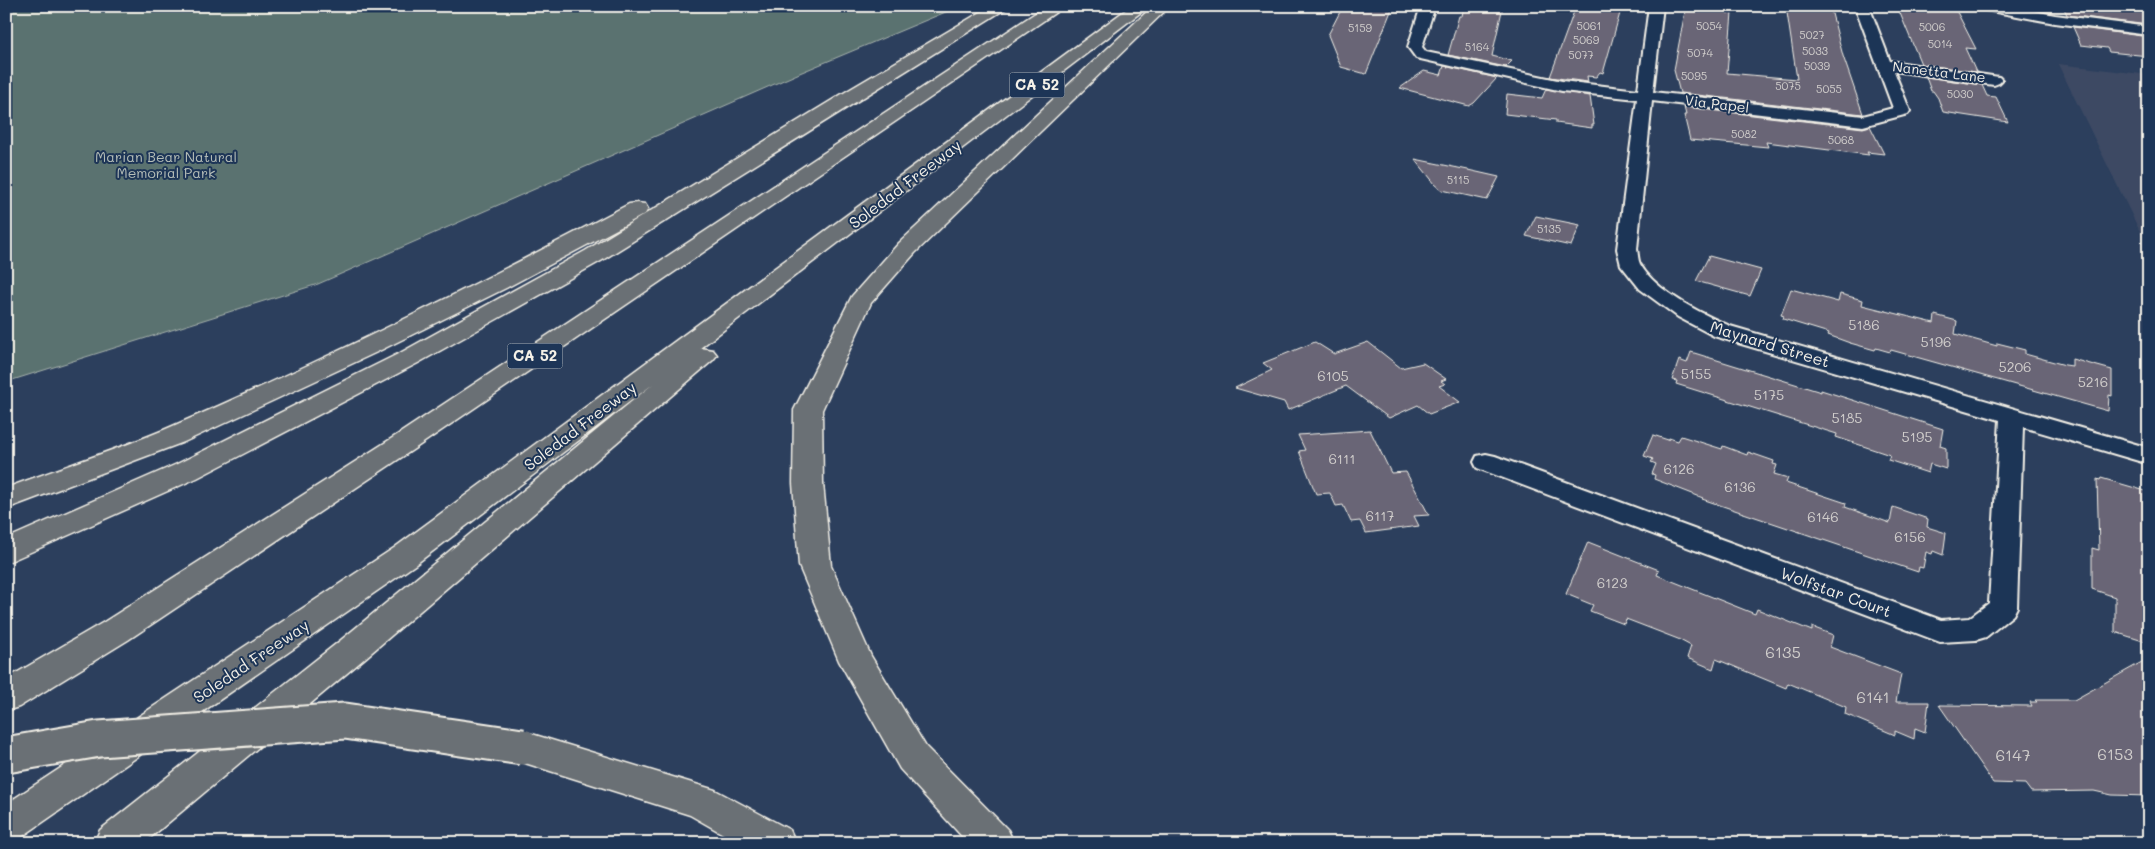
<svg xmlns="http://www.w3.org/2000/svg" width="2155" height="849" font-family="Mali,sans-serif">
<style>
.built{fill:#3e4a64}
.green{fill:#5a726f;stroke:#a7b2ac}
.building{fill:#696576;stroke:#f4f1e8}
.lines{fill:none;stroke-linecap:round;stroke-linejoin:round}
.minor-casing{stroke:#f4f1e8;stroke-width:4}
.motorway-casing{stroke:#f4f1e8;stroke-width:3}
.minor{fill:#1d3557;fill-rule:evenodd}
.motorway{fill:#6b7074;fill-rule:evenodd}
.motorway-bridge-casing{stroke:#f4f1e8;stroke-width:39;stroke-linecap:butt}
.motorway-bridge{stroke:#6b7074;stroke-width:35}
.labels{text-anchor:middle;stroke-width:4;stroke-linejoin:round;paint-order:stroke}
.far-number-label{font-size:11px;fill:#d1cecc}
.far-street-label{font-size:14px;fill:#f4f1e8;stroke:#1d3557}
.far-park-label{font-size:14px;fill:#b6beb8;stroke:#1d3557}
.number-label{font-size:14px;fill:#d1cecc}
.shield{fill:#1d3557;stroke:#b4b9bc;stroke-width:1}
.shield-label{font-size:15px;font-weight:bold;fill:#f4f1e8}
.street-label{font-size:16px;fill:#f4f1e8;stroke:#1d3557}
.near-number-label{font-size:16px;fill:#d1cecc}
</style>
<rect width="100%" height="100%" fill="#2c3f5d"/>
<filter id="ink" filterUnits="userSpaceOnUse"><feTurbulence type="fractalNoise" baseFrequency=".02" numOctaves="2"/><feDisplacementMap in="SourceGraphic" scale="10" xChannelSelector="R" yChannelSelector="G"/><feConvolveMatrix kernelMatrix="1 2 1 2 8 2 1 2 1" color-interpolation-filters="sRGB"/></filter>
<g filter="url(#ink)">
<polygon class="built" points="2058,64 2149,75 2149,250"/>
<polygon class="green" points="6,6 960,6 802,72 318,284 6,382 6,69 11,60 6,59"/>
<g class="building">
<polygon points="1343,6 1393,6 1366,74 1341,67 1328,35"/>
<polygon points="1464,6 1503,6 1492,56 1512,61 1506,67 1448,55 1459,16 1462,16"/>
<polygon points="1576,6 1622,6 1603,73 1600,72 1596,77 1587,76 1588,82 1550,77"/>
<polygon points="1686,6 1728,6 1727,13 1732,13 1727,73 1797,79 1786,6 1830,6 1843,56 1863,114 1680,93 1674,70"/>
<polygon points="1897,6 1934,6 1957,12 1976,49 1965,48 1976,72 1921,64"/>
<polygon points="2063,6 2139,7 2149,17 2149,25 2067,15"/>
<polygon points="2073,27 2149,37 2149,56 2109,52 2107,48 2081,45"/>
<polygon points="1444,66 1497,78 1474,103 1469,106 1400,88 1424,71 1441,75"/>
<polygon points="1926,77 1982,85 1987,96 1996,97 2008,122 1943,112 1938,98 1933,91 1931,91"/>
<polygon points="1546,89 1590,96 1594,125 1592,125 1592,128 1556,123 1556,120 1505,114 1507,94 1542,98"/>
<polygon points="1684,107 1863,128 1870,126 1884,154 1867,152 1869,155 1766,142 1768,147 1690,140 1684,115 1686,115"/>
<polygon points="1415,159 1468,170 1499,177 1487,200 1442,190 1435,184"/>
<polygon points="1536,216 1580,225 1571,246 1526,236"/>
<polygon points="1709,256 1761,270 1750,296 1696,281"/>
<polygon points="1791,289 1838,302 1840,294 1863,300 1862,305 1934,323 1935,315 1957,321 1955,334 1997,346 1997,343 2025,350 2025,354 2065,365 2072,366 2072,359 2112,370 2112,396 2109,395 2108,411 1891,350 1890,352 1876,348 1875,350 1850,343 1828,335 1829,333 1783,319 1784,316 1781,315"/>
<polygon points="1315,342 1334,354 1368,342 1401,368 1423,363 1446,379 1441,381 1445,384 1439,386 1460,402 1429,414 1418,405 1389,418 1346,386 1288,410 1284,402 1235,388 1272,370 1263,363"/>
<polygon points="1691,352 1821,392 1821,390 1943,429 1940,446 1946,448 1946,469 1930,464 1928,473 1888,460 1890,455 1836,437 1837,434 1676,384 1677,381 1672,380 1679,360 1687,363"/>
<polygon points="1370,430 1391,473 1406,472 1429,515 1414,516 1419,526 1366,533 1360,521 1351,522 1343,505 1336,506 1330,493 1316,494 1299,451 1305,450 1298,435"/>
<polygon points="1653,435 1668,440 1669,438 1678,441 1681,436 1722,449 1723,446 1747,455 1748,452 1774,461 1773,464 1777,465 1774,474 1788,478 1786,483 1846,503 1845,507 1890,523 1893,507 1928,519 1927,527 1946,533 1943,555 1933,551 1932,554 1926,552 1923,568 1919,567 1918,572 1702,499 1703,498 1654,479 1655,475 1652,474 1656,464 1651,462 1653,459 1644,456"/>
<polygon points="2101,478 2149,492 2149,643 2115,632 2115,597 2092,589 2092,548 2099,550 2097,479 2100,480"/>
<polygon points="1588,542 1659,570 1657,575 1755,614 1757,609 1812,631 1812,627 1833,635 1830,647 1901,674 1896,702 1929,702 1925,732 1915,728 1914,739 1895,731 1895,735 1845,714 1846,707 1788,683 1786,688 1716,659 1713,669 1687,658 1691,646 1678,639 1626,619 1624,624 1590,611 1593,605 1566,594"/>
<polygon points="2149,658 2149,796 2112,795 2094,791 2031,792 2025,784 1993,783 1939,705 2032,706 2030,702 2037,702 2035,700 2074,700"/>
</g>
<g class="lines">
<g class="minor-casing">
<g id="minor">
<path d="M1421 6H1435L1422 47 1426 52 1562 81 1638 90 1649 6H1663L1653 92 1863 116 1893 108 1855 6H1869L1890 61 1999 77 2002 80 1999 83 1994 85 1894 71 1910 111 1908 114 1863 126 1652 101 1637 249C1638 254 1638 260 1640 264 1655 291 1702 314 1730 326L2149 448V464L2023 427 2017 607 2013 615 1986 637 1976 640 1940 642 1477 468 1474 462 1477 456 1486 454 1495 456 1941 620 1969 618 1989 603 2000 420 1714 336 1678 317 1640 289 1621 265 1617 249 1637 99 1562 91 1416 58 1408 47Z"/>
<polygon points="1979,6 2008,6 2055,15 2149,27 2149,35 2055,23 1985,10"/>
</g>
</g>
<g class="motorway-casing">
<g id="motorway">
<polygon points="991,6 1010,6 601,261 418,363 197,478 6,563 6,539 177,464 400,353 585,251 847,91"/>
<polygon points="1046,6 1065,6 417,447 128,640 19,707 6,711 6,679 104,622 397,435"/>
<polygon points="1131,6 1149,6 700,348 713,350 717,355 713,360 365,658 144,843 94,843 100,830 341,640 653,384 416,564 20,838 6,843 6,804 394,548"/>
<polygon points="1153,6 1170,6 915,253 871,303 822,410 823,483 831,566 871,656 926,747 1008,830 1014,843 968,843 900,769 839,661 799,566 793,483 794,410 852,296 899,243"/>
<path d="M637 203 645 204 648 209 645 214 506 288 377 352 184 442 6 509V488C59 468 114 451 166 429 324 361 477 285 629 204Z"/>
<polygon points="522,731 715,790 790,830 796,843 739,843 690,815 509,758 504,747 509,736"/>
</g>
</g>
<use href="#minor" class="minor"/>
<use href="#motorway" class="motorway"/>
<g class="motorway-bridge-casing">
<polyline id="motorway-bridge" points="6,755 99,739 345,721 522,747"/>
</g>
<use href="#motorway-bridge" class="motorway-bridge"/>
</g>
</g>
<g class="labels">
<g class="far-number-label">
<text x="1589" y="30">5061</text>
<text x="1709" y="30">5054</text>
<text x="1932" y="31">5006</text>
<text x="1360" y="32">5159</text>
<text x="1812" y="39">5027</text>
<text x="1586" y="44">5069</text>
<text x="1940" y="48">5014</text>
<text x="1477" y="51">5164</text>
<text x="1815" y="55">5033</text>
<text x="1700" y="57">5074</text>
<text x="1581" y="59">5077</text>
<text x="1817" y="70">5039</text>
<text x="1694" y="80">5095</text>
<text x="1788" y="90">5075</text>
<text x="1829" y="93">5055</text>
<text x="1960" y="98">5030</text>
<text x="1744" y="138">5082</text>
<text x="1841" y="144">5068</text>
<text x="1458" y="184">5115</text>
<text x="1549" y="233">5135</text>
</g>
<g class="far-street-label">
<text transform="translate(1939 72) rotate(7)" y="5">Nanetta Lane</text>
<text transform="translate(1717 104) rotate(7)" y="5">Via Papel</text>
</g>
<g class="far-park-label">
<text x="166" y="162">Marian Bear Natural<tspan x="166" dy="16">Memorial Park</tspan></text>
</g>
<g class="number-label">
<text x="1864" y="330">5186</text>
<text x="1936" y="347">5196</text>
<text x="2015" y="372">5206</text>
<text x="1696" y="379">5155</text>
<text x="1333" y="381">6105</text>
<text x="2093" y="387">5216</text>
<text x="1769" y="400">5175</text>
<text x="1847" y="423">5185</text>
<text x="1917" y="442">5195</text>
<text x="1342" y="464">6111</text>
<text x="1679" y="474">6126</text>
<text x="1740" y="492">6136</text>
<text x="1380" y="521">6117</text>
<text x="1823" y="522">6146</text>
<text x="1910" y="542">6156</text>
<text x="1612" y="588">6123</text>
</g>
<g class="shield">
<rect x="1009.5" y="72.5" width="55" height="25" rx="4"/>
<rect x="507.5" y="343.5" width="55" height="25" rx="4"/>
</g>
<g class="shield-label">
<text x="1037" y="90">CA 52</text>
<text x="535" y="361">CA 52</text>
</g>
<g class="street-label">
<text transform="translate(905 184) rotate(-37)" y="6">Soledad Freeway</text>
<text transform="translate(1770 344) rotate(17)" y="6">Maynard Street</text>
<text transform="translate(580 426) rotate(-37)" y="6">Soledad Freeway</text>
<text transform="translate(1836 592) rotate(20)" y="6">Wolfstar Court</text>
<text transform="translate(251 661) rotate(-34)" y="6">Soledad Freeway</text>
</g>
<g class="near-number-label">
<text x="1783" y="658">6135</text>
<text x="1873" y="703">6141</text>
<text x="2115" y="760">6153</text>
<text x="2013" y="761">6147</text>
</g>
</g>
<rect width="2155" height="849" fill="none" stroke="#1d3557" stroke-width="25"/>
<rect x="12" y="12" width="2130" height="824" fill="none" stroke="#f4f1e8" stroke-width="2" filter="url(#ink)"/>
</svg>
